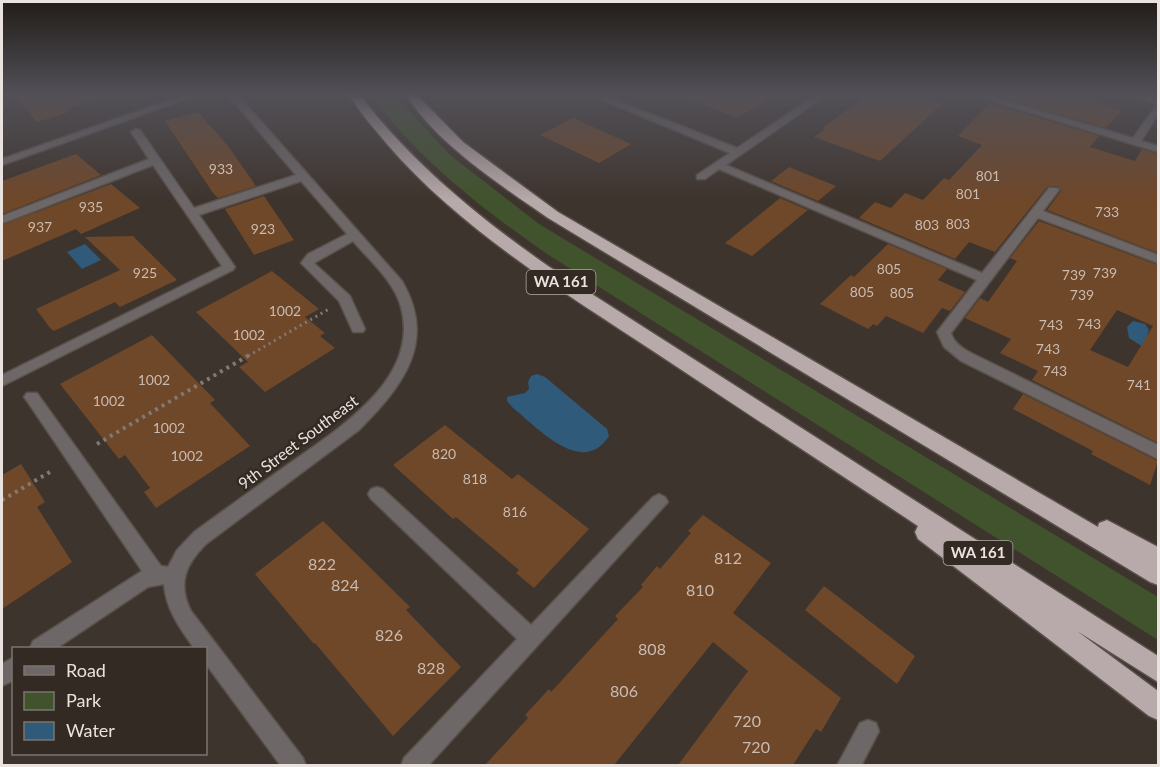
<svg xmlns="http://www.w3.org/2000/svg" width="1160" height="767" font-family="Lato,sans-serif">
<style>
.green{fill:#41532d}
.water{fill:#2f5a79}
.building{fill:#6f4729;fill-rule:evenodd}
.lines{fill:none;stroke-linecap:round;stroke-linejoin:round}
.minor-casing{stroke:#59504a;stroke-width:3}
.highway-casing{stroke:#59504a;stroke-width:3}
.path-far1{stroke:#827974;stroke-width:3;stroke-dasharray:2 4;stroke-linecap:butt}
.path{stroke:#827974;stroke-width:4;stroke-dasharray:3 4.5;stroke-linecap:butt}
.minor{fill:#6d6768;fill-rule:evenodd}
.highway{fill:#b8a9aa;fill-rule:evenodd}
.labels{text-anchor:middle;stroke-width:5;stroke-linejoin:round;paint-order:stroke}
.number-label{font-size:14px;fill:#cabbb1}
.shield{fill:#332a24;stroke:#b2aba6;stroke-width:1.5}
.shield-label{font-size:15px;font-weight:bold;fill:#e9e2de}
.street-label{font-size:16px;fill:#e9e2de;stroke:#332a24}
.near-number-label{font-size:16px;fill:#cabbb1}
</style>
<rect width="100%" height="100%" fill="#3e342e"/>
<path class="green" d="M370 94H393L450 155 539 224 1158 597V640L547 254C481 208 418 159 370 94Z"/>
<g class="water">
<polygon points="85,244 101,260 82,269 67,252"/>
<polygon points="1133,321 1145,324 1149,330 1143,347 1129,338 1127,327"/>
<path d="M537 374 545 377 607 429 609 436C582 478 537 427 512 407L507 401V397L525 393 529 389 528 382 531 376Z"/>
</g>
<g class="building">
<polygon points="13,94 101,94 102,97 67,109 70,112 37,122"/>
<polygon points="677,94 776,94 737,118"/>
<polygon points="869,94 909,94 942,104 880,161 814,137 825,129 822,128"/>
<polygon points="999,94 1068,94 1122,110 1106,128 997,96"/>
<polygon points="990,103 1099,136 1090,147 1135,161 1142,149 1158,154 1158,253 1047,210 1061,191 1057,186 1047,187 995,252 969,242 955,259 859,218 875,202 891,208 905,193 923,200 944,178 949,180 982,145 958,136"/>
<polygon points="198,112 228,146 256,186 218,198 213,193 165,121"/>
<polygon points="573,118 631,144 599,163 540,135"/>
<polygon points="76,154 101,175 2,214 2,181"/>
<polygon points="789,167 836,186 818,201 771,181"/>
<polygon points="111,184 140,208 81,234 76,229 2,261 2,225"/>
<polygon points="264,196 294,240 254,255 225,209"/>
<polygon points="780,198 808,210 752,256 725,243"/>
<path d="M1039 221 1158 265V443L1032 380 1038 371 1000 353 1011 339 965 318 980 298 988 302 1017 261 1010 258ZM1117 310 1153 326 1128 367 1090 350Z"/>
<polygon points="133,236 177,280 120,307 115,302 54,331 50,328 36,309 120,270 85,237"/>
<polygon points="888,244 947,269 938,280 965,292 950,311 942,308 923,333 886,316 877,326 873,324 868,329 820,304 851,275 854,277"/>
<polygon points="272,271 319,309 305,317 325,333 320,336 335,348 265,392 239,367 248,362 196,312"/>
<polygon points="152,335 215,400 210,403 250,446 156,508 144,492 150,488 125,455 119,459 60,384"/>
<polygon points="1023,394 1158,461 1150,485 1091,454 1093,451 1013,409"/>
<polygon points="445,425 512,479 518,474 589,529 534,588 516,573 519,570 456,517 453,519 393,465"/>
<polygon points="21,464 45,502 37,507 72,562 2,609 2,475"/>
<polygon points="703,515 771,563 733,613 841,698 821,732 816,729 793,765 678,765 748,671 713,642 614,765 485,765 528,718 525,715 549,689 551,692 618,619 615,616 643,587 641,585 657,566 660,569 691,533 688,531"/>
<polygon points="323,521 410,607 406,610 461,667 393,736 315,643 314,644 255,574"/>
<polygon points="824,586 915,656 897,684 805,610"/>
</g>
<g class="lines">
<g class="minor-casing">
<g id="minor">
<polygon points="187,94 200,94 2,165 2,159"/>
<path d="M227 94H237L402 281C438 342 402 387 359 430L206 544C186 564 177 583 191 611L303 758 306 766H281L206 664V648H194C180 628 166 610 164 584L148 587 57 648H30L33 641 142 571 27 401 24 397 27 393H37L161 566 168 567 177 550 194 532C224 510 255 488 286 466 336 430 421 380 401 307 394 281 370 261 353 241L314 263 350 296 365 329 363 332H353L339 301 301 263 308 254 347 234 301 181 199 215 235 267 233 270 2 386V375L222 266 153 165 6 222 2 223V216L149 159 131 132 136 129 140 130 194 208 296 175Z"/>
<path d="M588 94H600L737 148 818 94H828L726 165 982 273 1049 188H1057L1059 190 1043 211 1158 255V263L1038 218 951 333C954 343 962 348 971 353L1158 445V459L961 361 944 347 937 332 977 280 719 169 705 179H697V175L730 153Z"/>
<polygon points="970,94 983,94 1133,138 1157,104 1123,94 1137,94 1158,99 1158,114 1141,141 1158,146 1158,152"/>
<polygon points="377,487 383,489 531,625 653,497 659,494 665,497 668,502 428,766 401,766 404,758 517,639 371,499 368,494 371,489"/>
<polygon points="14,657 14,680 2,686 2,664"/>
<polygon points="868,720 876,723 879,731 861,766 837,766 860,723"/>
</g>
</g>
<g class="highway-casing">
<g id="highway">
<path d="M349 94H359C412 163 477 216 548 266L1158 656V682L1077 631 1158 691V720L1149 716 918 539 915 532 918 526C831 468 743 411 656 353 562 291 461 230 387 144 374 128 358 111 349 94Z"/>
<path d="M406 94H416L463 142 558 212 1098 527 1099 523 1107 520 1158 547V585L1150 582 548 218C503 187 433 141 406 94Z"/>
</g>
</g>
<polyline class="path-far1" points="248,356 329,309"/>
<g class="path">
<polyline points="97,444 251,354"/>
<polyline points="2,500 50,472"/>
</g>
<use href="#minor" class="minor"/>
<use href="#highway" class="highway"/>
</g>
<linearGradient id="sky" x2="0" y2="1"><stop stop-color="#221d19"/><stop offset="0.47" stop-color="#525057"/><stop offset="1" stop-color="#525057" stop-opacity="0"/></linearGradient>
<rect width="1160" height="201" fill="url(#sky)"/>
<g class="labels">
<g class="number-label">
<text x="221" y="174">933</text>
<text x="988" y="181">801</text>
<text x="968" y="199">801</text>
<text x="91" y="212">935</text>
<text x="1107" y="217">733</text>
<text x="958" y="229">803</text>
<text x="927" y="230">803</text>
<text x="40" y="232">937</text>
<text x="263" y="234">923</text>
<text x="889" y="274">805</text>
<text x="145" y="278">925</text>
<text x="1105" y="278">739</text>
<text x="1074" y="280">739</text>
<text x="862" y="297">805</text>
<text x="902" y="298">805</text>
<text x="1082" y="300">739</text>
<text x="285" y="316">1002</text>
<text x="1089" y="329">743</text>
<text x="1051" y="330">743</text>
<text x="249" y="340">1002</text>
<text x="1048" y="354">743</text>
<text x="1055" y="376">743</text>
<text x="154" y="385">1002</text>
<text x="1139" y="390">741</text>
<text x="109" y="406">1002</text>
<text x="169" y="433">1002</text>
<text x="444" y="459">820</text>
<text x="187" y="461">1002</text>
<text x="475" y="484">818</text>
<text x="515" y="517">816</text>
</g>
<g class="shield">
<rect x="526.5" y="270" width="69" height="24" rx="4.5"/>
<rect x="943.5" y="541" width="69" height="24" rx="4.5"/>
</g>
<g class="shield-label">
<text x="561" y="287">WA 161</text>
<text x="978" y="558">WA 161</text>
</g>
<g class="street-label">
<text transform="translate(298 442) rotate(-37)" y="6">9th Street Southeast</text>
</g>
<g class="near-number-label">
<text x="728" y="564">812</text>
<text x="322" y="570">822</text>
<text x="345" y="591">824</text>
<text x="700" y="596">810</text>
<text x="389" y="641">826</text>
<text x="652" y="655">808</text>
<text x="431" y="674">828</text>
<text x="624" y="697">806</text>
<text x="747" y="727">720</text>
<text x="756" y="753">720</text>
</g>
</g>
<rect width="1160" height="767" fill="none" stroke="#e9e2de" stroke-width="6"/>
<rect x="12" y="647" width="195" height="108" fill="#332a24" stroke="#7c746e" stroke-width="1.5"/>
<rect x="24" y="666" width="30" height="9" fill="#6d6768" stroke="#7c746e" stroke-width="1.5"/>
<text x="66" y="677" font-size="18" fill="#e9e2de">Road</text>
<rect x="24" y="692" width="30" height="18" fill="#41532d" stroke="#7c746e" stroke-width="1.5"/>
<text x="66" y="707" font-size="18" fill="#e9e2de">Park</text>
<rect x="24" y="722" width="30" height="18" fill="#2f5a79" stroke="#7c746e" stroke-width="1.5"/>
<text x="66" y="737" font-size="18" fill="#e9e2de">Water</text>
</svg>
